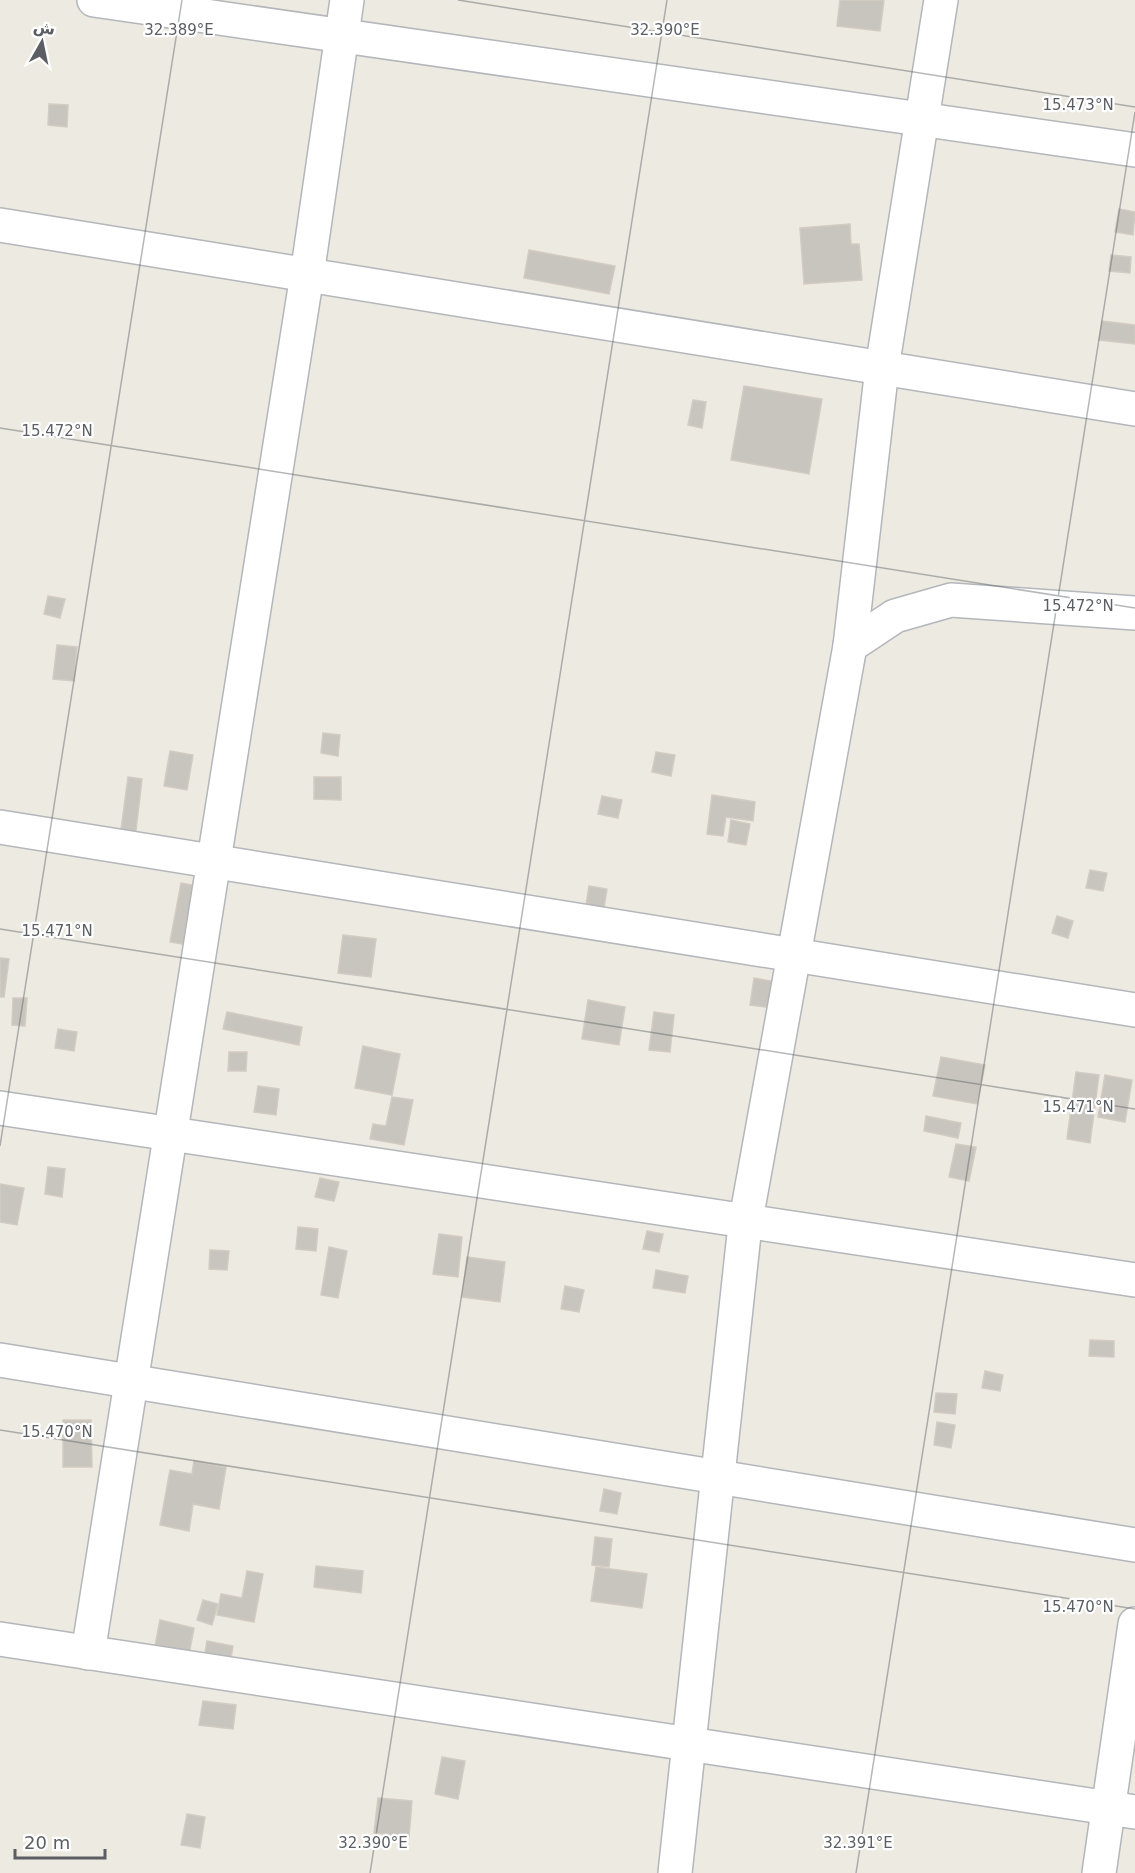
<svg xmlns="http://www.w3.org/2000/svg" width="1135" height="1873" font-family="'DejaVu Sans',Cairo,sans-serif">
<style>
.building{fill:#c8c5bf;stroke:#d2cbc1;stroke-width:1.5}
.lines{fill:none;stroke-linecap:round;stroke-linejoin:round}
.street-casing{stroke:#b3b6ba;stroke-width:36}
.street{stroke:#fff;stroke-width:33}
.ticks{fill:none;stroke:#5b5f63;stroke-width:1.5;stroke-opacity:0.45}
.ticks-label{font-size:15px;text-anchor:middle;fill:#5b5f63;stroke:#fff;stroke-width:4.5;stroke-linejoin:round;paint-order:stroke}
</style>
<rect width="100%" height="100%" fill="#edeae2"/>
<g class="building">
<polygon points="840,0 884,0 880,31 837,26"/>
<polygon points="49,104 68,105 67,127 48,125"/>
<polygon points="1119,209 1135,212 1133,235 1115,232"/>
<polygon points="850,224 851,244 859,244 862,280 804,284 800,228"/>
<polygon points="529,250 615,266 609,294 524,278"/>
<polygon points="1111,255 1131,257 1130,273 1109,271"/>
<polygon points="1102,321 1135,325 1135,344 1099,340"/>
<polygon points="744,386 822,399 809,474 731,460"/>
<polygon points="693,400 706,402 702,428 688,425"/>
<polygon points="48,596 65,599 60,618 44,614"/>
<polygon points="57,645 77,647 74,681 53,679"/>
<polygon points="323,733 340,735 338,756 321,753"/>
<polygon points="170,751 193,755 187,790 164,786"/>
<polygon points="656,752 675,755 671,776 652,772"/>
<polygon points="128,777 142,779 135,839 120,837"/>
<polygon points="314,777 341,777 341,800 314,799"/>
<polygon points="712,795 755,802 753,821 726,817 723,836 707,834"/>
<polygon points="602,796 622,800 618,818 598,814"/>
<polygon points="731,820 750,824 746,845 728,842"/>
<polygon points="1090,870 1107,873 1103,891 1086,888"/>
<polygon points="181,883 215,889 205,948 170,942"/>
<polygon points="589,886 607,889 604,908 586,905"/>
<polygon points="1057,916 1073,921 1068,938 1052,933"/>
<polygon points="343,935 376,939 371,977 338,973"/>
<polygon points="0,958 9,959 4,997 0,997"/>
<polygon points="754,978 777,982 773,1008 750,1005"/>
<polygon points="13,998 27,998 25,1026 12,1025"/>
<polygon points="588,1000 625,1007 619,1045 582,1039"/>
<polygon points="227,1012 302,1027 299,1045 223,1029"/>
<polygon points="654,1012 674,1015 670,1052 649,1050"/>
<polygon points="58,1029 77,1032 74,1051 55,1048"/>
<polygon points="363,1046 400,1054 392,1095 355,1088"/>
<polygon points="229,1052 247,1052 246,1071 228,1071"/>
<polygon points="941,1057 985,1065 977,1104 933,1096"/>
<polygon points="1076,1072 1099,1075 1090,1143 1067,1139"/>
<polygon points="1105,1075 1132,1080 1125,1122 1098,1117"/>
<polygon points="258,1086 279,1089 276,1115 254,1112"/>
<polygon points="392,1097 413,1100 404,1145 370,1139 373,1124 386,1126"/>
<polygon points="926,1116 961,1123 958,1138 924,1131"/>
<polygon points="956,1144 976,1147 969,1181 949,1177"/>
<polygon points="48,1167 65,1169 62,1197 45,1194"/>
<polygon points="320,1178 339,1182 334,1201 315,1197"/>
<polygon points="0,1184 24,1188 17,1225 0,1222"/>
<polygon points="298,1227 318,1229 316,1251 296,1249"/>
<polygon points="647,1231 663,1234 659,1252 643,1249"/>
<polygon points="439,1234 462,1237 458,1277 433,1274"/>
<polygon points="329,1247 347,1251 338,1298 321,1295"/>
<polygon points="210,1250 229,1251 227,1270 209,1269"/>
<polygon points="467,1257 505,1262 500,1302 462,1297"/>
<polygon points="656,1270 688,1276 685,1293 653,1288"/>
<polygon points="565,1286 584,1290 579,1312 561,1309"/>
<polygon points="1090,1340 1114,1341 1114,1357 1089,1356"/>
<polygon points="985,1371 1003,1375 1000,1391 982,1388"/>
<polygon points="936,1393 957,1394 955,1414 934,1412"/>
<polygon points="63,1420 91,1420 92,1467 63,1467"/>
<polygon points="937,1422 955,1425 951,1448 934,1445"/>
<polygon points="194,1461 226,1467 219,1509 193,1504 189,1531 160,1525 170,1470 192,1474"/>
<polygon points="604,1489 621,1493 617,1514 600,1511"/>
<polygon points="595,1537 612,1539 609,1567 592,1565"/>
<polygon points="316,1566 363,1571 361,1593 314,1587"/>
<polygon points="596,1567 647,1574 642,1608 591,1601"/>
<polygon points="247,1571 263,1574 254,1622 217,1615 221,1594 242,1598"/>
<polygon points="203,1600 218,1604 212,1625 197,1620"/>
<polygon points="160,1620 194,1628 189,1654 155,1646"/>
<polygon points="207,1641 233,1646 230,1664 204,1659"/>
<polygon points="203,1701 236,1705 233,1729 199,1725"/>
<polygon points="442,1757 465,1761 458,1799 435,1794"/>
<polygon points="378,1798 412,1801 409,1837 374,1833"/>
<polygon points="187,1814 205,1817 200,1848 181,1845"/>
</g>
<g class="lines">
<g class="street-casing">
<g id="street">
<polyline points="94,0 1135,150"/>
<polyline points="0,225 1135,409"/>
<polyline points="850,646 882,368 941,0"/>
<polyline points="0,827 1135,1010"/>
<polyline points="0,1108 1135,1280"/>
<polyline points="0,1360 1135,1545"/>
<polyline points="0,1639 1135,1812"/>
<polyline points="88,1653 307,275 347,0"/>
<polyline points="675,1873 745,1225 850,646 895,616 951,600 1135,613"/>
<polyline points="1099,1873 1135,1624"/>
</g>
</g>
<use href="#street" class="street"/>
</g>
<path class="ticks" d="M458 0 1135 107M0 428 1135 608M0 929 1135 1109M0 1146 182 0M0 1430 1135 1609M370 1873 667 0M856 1873 1135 112"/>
<g class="ticks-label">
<text x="179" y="35">32.389°E</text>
<text x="665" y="35">32.390°E</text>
<text x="1078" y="110">15.473°N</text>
<text x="57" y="436">15.472°N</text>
<text x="1078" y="611">15.472°N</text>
<text x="57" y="936">15.471°N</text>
<text x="1078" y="1112">15.471°N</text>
<text x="57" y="1437">15.470°N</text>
<text x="1078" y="1612">15.470°N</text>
<text x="373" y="1848">32.390°E</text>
<text x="858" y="1848">32.391°E</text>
</g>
<g transform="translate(42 42) rotate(9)" stroke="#ffffff" stroke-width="4.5" paint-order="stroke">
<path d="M0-4.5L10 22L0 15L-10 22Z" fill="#5b5f63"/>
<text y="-9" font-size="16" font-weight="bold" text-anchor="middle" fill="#5b5f63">ش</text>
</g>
<path d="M15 1849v9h90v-9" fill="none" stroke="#5b5f63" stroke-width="3"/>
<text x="24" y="1849" font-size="18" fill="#5b5f63" stroke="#ffffff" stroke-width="4.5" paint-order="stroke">20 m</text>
</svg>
